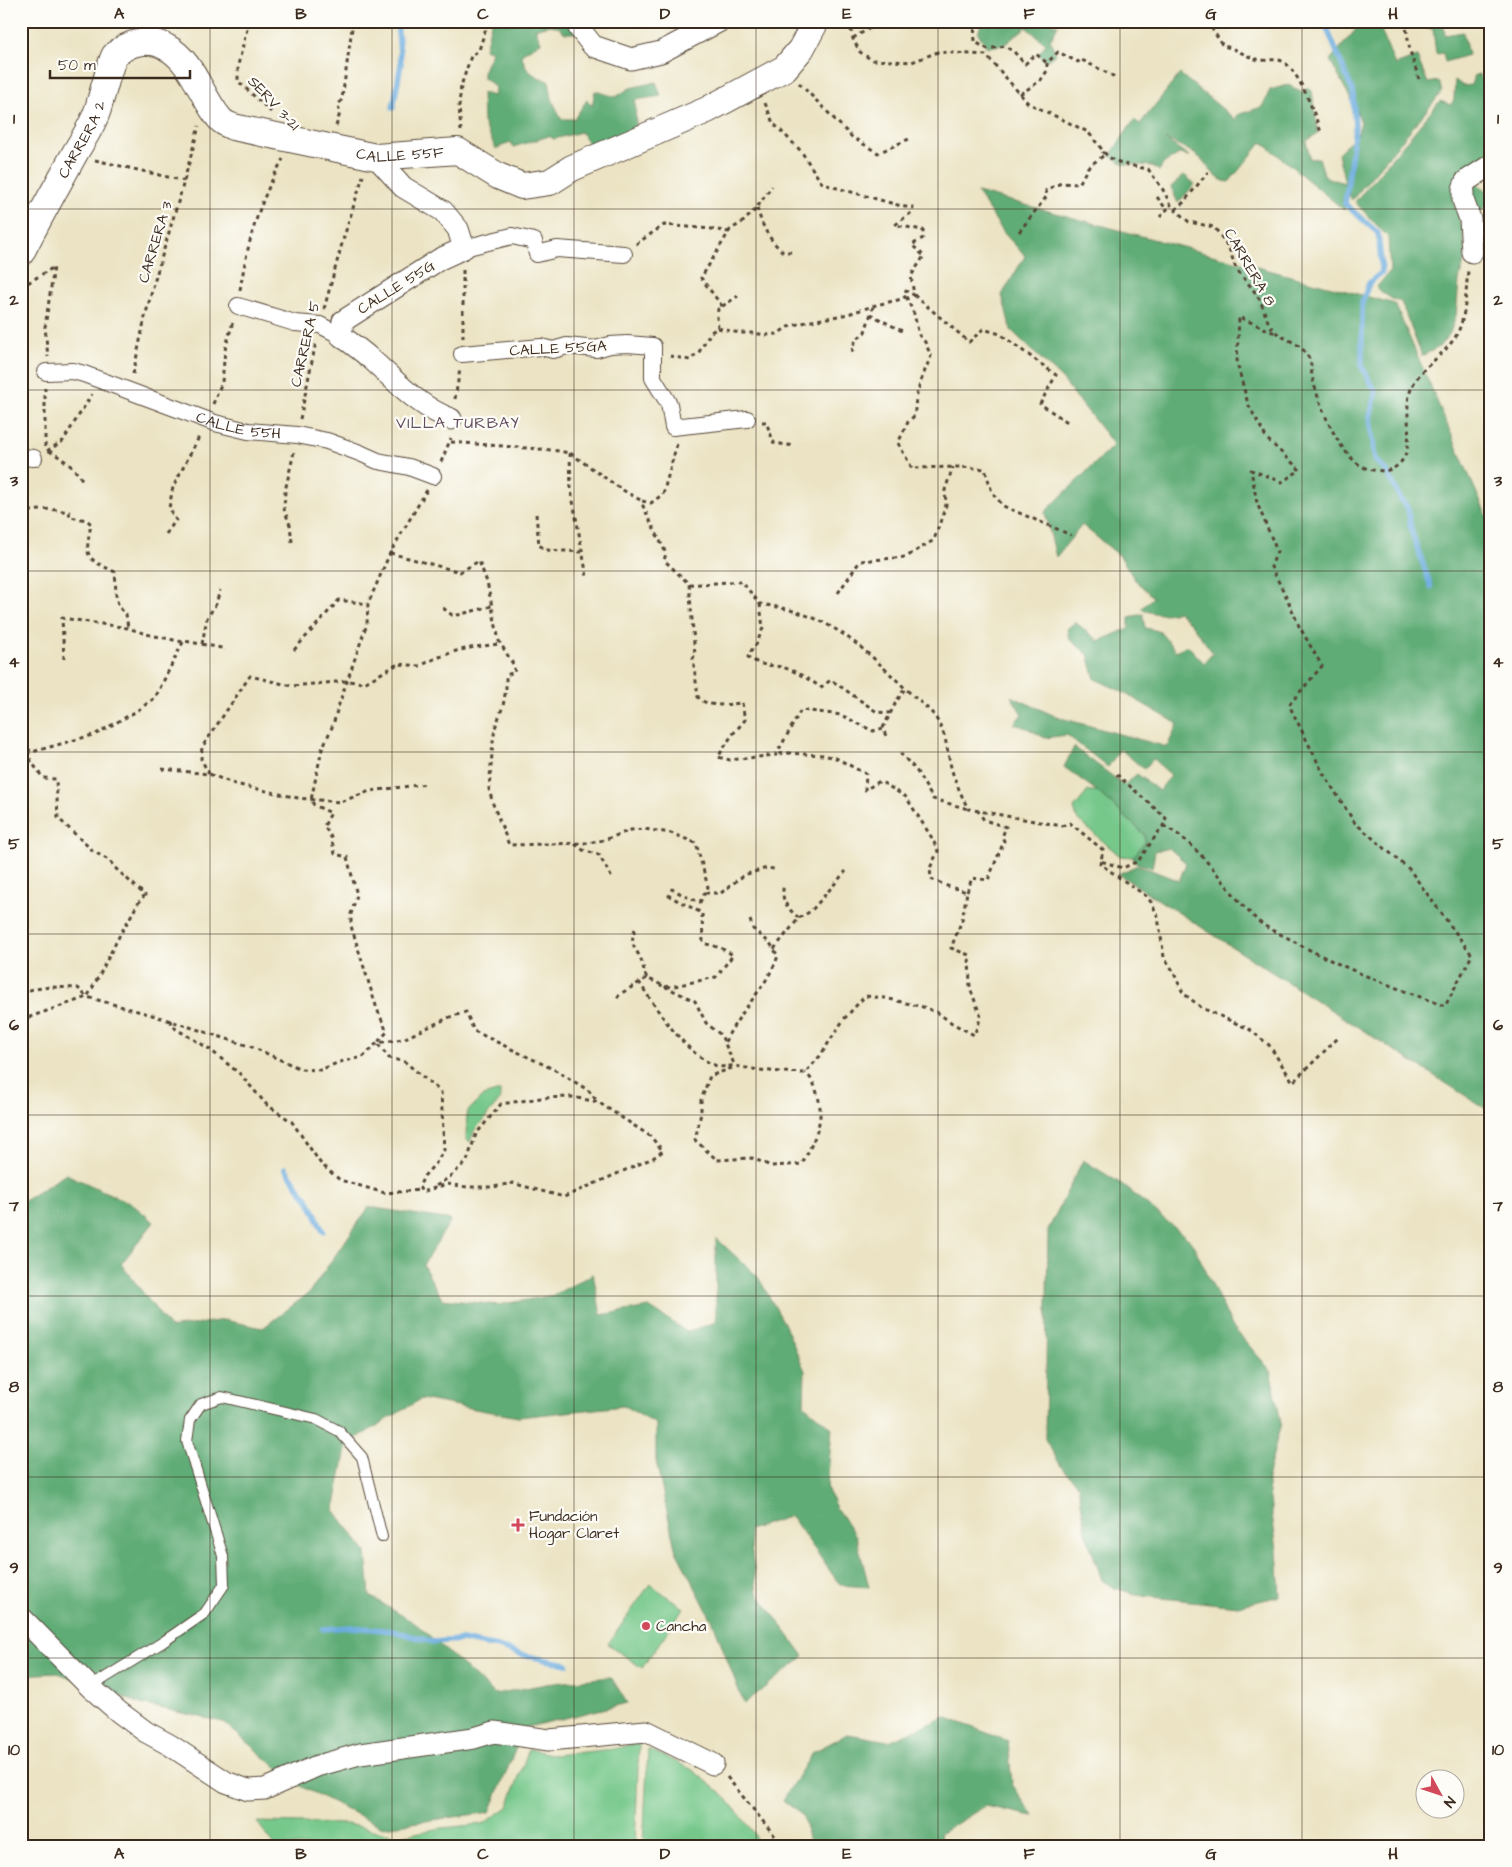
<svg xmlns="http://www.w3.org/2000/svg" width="1512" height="1867" font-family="'Architects Daughter',sans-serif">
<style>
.green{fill:#74c78a;stroke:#587854}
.forest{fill:#5fac76;stroke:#4d6b4a}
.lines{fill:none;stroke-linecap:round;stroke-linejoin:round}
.stream{stroke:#6bacdf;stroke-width:5.5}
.service-casing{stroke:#554637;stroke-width:12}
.pedestrian-casing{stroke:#554637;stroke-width:18}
.minor-casing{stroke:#554637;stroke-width:23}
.tertiary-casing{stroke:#554637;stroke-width:28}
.path{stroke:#554637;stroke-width:3;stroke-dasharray:4 4;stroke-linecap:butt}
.service{stroke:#fff;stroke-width:10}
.pedestrian{stroke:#fff;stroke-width:16}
.minor{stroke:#fff;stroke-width:21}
.tertiary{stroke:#fff;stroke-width:26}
.grid{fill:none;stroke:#3b2a1e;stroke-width:1;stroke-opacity:0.55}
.poi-dot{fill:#d1495b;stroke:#fdfcf7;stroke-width:2}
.labels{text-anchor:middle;stroke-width:4.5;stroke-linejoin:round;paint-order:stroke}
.street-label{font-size:15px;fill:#3b2a1e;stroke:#fdfcf7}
.poi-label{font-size:15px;fill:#3b2a1e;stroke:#fdfcf7;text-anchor:start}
.neighbourhood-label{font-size:16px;letter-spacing:1px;fill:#655062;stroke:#fdfcf7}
.neatline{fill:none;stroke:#3b2a1e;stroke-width:2}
.grid-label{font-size:16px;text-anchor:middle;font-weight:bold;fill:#3b2a1e}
</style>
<rect width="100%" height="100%" fill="#fdfcf7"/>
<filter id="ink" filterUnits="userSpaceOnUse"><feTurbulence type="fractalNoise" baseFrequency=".02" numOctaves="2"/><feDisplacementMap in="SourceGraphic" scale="10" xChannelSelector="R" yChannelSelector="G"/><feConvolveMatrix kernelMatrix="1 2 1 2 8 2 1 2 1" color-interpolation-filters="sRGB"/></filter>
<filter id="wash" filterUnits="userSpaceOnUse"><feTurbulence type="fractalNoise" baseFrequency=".0096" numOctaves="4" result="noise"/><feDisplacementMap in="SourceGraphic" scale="20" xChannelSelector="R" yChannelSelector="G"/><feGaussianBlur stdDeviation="1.12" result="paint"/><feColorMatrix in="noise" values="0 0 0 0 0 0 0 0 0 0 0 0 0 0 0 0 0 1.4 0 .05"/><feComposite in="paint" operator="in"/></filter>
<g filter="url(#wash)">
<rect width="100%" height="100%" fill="#ebe3c3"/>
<g class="green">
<polygon points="1088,791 1097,791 1144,834 1146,842 1133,857 1120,856 1077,819 1074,808"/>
<polygon points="500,1091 500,1100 474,1131 470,1142 466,1139 467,1112 483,1096"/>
<polygon points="650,1584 684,1608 642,1668 608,1644"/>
<polygon points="639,1743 635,1846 275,1846 257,1822 347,1824 399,1836 442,1828 483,1824 508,1807 529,1749 554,1755 613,1749"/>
<polygon points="648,1749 691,1769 722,1793 755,1834 757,1846 643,1846"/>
</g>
<g class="forest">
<path d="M495 21H576L574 33H565C554 22 549 25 535 29L541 42 521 54C527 72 531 75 549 81L552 99 561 119H574L587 100 592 106 595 91 616 97 630 88 656 82 661 96 635 100 636 126 608 146 604 140 591 148 581 132 554 139 549 136 513 147 510 142 496 149 483 122 482 93 494 96 495 88 491 83 483 78V72L492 52 485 49 491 23Z"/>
<polygon points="982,21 1052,21 1052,24 1058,25 1050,40 1056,54 1046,61 1038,54 1046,44 1026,27 1004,45 987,47 978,33"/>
<path d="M1363 21H1381L1380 28 1395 65 1417 57 1428 83 1439 81 1442 92 1352 200 1347 190 1344 210 1262 142 1229 182C1214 181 1209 165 1199 157 1188 149 1177 144 1165 139L1189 156 1179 154 1163 164 1159 171 1153 166 1123 164 1110 156 1134 120 1140 124 1180 74 1236 120 1237 115 1262 107 1270 90 1288 85 1303 92 1308 87 1312 91 1318 133 1306 141 1310 159 1319 158 1325 177 1345 183 1338 153 1358 133 1361 122 1356 109 1330 60Z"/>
<polygon points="1424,21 1443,21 1445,35 1463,32 1468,55 1445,62 1443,53 1436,54 1433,29 1425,28"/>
<polygon points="1479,74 1484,84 1491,83 1491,157 1461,175 1453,185 1454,205 1461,220 1466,253 1459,280 1456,316 1450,333 1439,347 1422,356 1401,302 1392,299 1376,288 1390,271 1388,237 1355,202 1440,101 1451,105 1454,99 1455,80 1463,86 1471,85 1474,76"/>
<polygon points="1184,175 1195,184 1178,203 1171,187"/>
<polygon points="1473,180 1491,195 1491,199 1475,218"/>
<path d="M977 192 1395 304 1491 526V1112L1118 874 1138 865 1179 881 1186 863 1169 848 1155 851 1152 868 1134 862 1133 857 1145 842 1144 834 1097 791 1064 767 1074 747 1124 785 1137 774 1159 791 1171 775 1153 759 1144 769 1120 749 1108 767 1067 735 1045 738 1027 728 1014 724 1022 714 1011 696 1057 717 1167 747 1178 724 1119 690 1095 679 1088 654 1069 639 1067 629 1075 622 1099 641 1129 628V617L1143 614 1145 628 1159 631 1176 651 1187 645 1204 663 1213 653 1192 625 1178 611C1166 616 1153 614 1141 609L1153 597 1135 580 1120 556 1082 525 1056 557 1045 512 1114 445 1063 380 1011 330 1002 295 1025 256 1004 233Z"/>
<polygon points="1083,1160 1123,1185 1192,1242 1232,1326 1271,1371 1281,1423 1267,1478 1277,1550 1280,1596 1238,1606 1143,1596 1114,1588 1102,1580 1087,1537 1078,1485 1062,1468 1045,1439 1048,1230"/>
<polygon points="66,1174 132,1204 154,1222 121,1264 170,1328 224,1320 263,1328 309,1293 369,1207 451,1220 423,1265 442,1299 498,1305 554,1295 593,1274 601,1315 649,1307 687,1332 716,1322 716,1238 758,1277 784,1323 805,1371 804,1405 832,1428 827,1488 836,1508 856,1536 869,1587 840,1585 791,1516 749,1530 757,1592 804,1656 744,1704 713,1622 675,1548 656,1461 656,1424 624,1406 518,1417 421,1399 347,1444 334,1510 366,1552 370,1596 416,1624 495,1694 546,1684 611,1677 627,1703 524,1728 490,1812 383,1827 296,1784 223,1722 141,1704 58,1673 21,1675 21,1203"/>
<polygon points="945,1717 1008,1741 1012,1784 1033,1816 985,1806 940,1834 942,1846 810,1846 803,1816 783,1800 813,1752 848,1734 889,1741"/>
</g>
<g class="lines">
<g class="stream">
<polyline points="1324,21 1353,92 1355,127 1345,204 1378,233 1382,272 1369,283 1362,303 1362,367 1376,392 1370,417 1375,460 1387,472 1401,500 1408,508 1411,530 1431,587"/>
<polyline points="393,108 401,64 397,21"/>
<polyline points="285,1168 310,1203 323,1231"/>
<polyline points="323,1629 351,1627 394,1631 433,1642 461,1640 498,1647 523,1655 567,1664"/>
</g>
</g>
</g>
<g filter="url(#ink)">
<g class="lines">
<g class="service-casing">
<polyline id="service" points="90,1687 163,1642 205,1613 224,1585 223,1556 187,1441 190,1420 201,1404 222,1397 316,1419 339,1431 362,1457 382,1537"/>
</g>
<g class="pedestrian-casing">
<g id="pedestrian">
<polyline points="464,248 512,236 534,241 537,254 557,249 624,254"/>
<polyline points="238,306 295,323 320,325 341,336"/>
<polyline points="462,354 541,347 553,350 567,346 596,349 610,345 627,344 653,346 653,378 669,404 673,427 747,419"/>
<path id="s1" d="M46 372 73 371 84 374 215 423 248 431 297 435 327 441 360 453 378 461 409 467 433 476"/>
<polyline points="21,457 34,458"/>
</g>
</g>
<g class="minor-casing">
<g id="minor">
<polyline points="580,21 579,28 593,46 631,59 661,52 720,21"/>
<path d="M376 157 403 187 443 211 458 229 464 248 440 259 343 321 341 336C351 343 362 351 371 359 397 382 419 407 451 419"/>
<polyline points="1472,252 1470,219 1463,200 1463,189 1466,181 1491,165"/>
<polyline points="21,1617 90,1687 119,1712 146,1732 170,1745 226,1782 248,1790 265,1789 317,1766 360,1754 474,1738 494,1732 549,1740 646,1731 713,1764"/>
</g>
</g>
<g class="tertiary-casing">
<g id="tertiary">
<path id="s2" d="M21 253C38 219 57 186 75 153 83 139 93 125 98 109 100 102 112 58 114 56 128 42 149 37 166 47 193 61 201 97 220 119 223 123 229 125 233 127L376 157 458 151 498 176 522 186 550 182 572 168 707 110 785 68 801 49 816 21"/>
</g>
</g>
<g class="path">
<polyline points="249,21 238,65 238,81 271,112"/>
<path d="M849 21 853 39 860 52 872 60 912 62 938 52 986 55 1028 103 1088 132 1108 157 1123 164 1148 169 1162 188 1172 207 1189 222 1214 227C1219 234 1225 241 1229 249 1232 255 1233 263 1237 270 1244 279 1252 287 1258 297 1264 306 1265 319 1272 328 1281 340 1298 340 1307 355 1312 362 1311 368 1312 376 1318 403 1342 467 1373 470 1383 471 1390 472 1398 465 1417 448 1403 414 1410 392 1417 370 1437 361 1451 343 1467 324 1465 295 1468 271"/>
<polyline points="974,21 975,42 988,49 1005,46 1014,52 1025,64 1036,54 1047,63"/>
<path d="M1207 21 1223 46C1236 48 1246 57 1259 60 1265 61 1272 59 1279 60 1298 65 1314 114 1321 132"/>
<polyline points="1405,21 1410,51 1419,79"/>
<polyline points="853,38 882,21"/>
<polyline points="799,83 852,137 878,153 911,138"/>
<polyline points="1020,94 1040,81 1047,71 1047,63 1058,52 1078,62 1080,59 1115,77"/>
<path d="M765 103 773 123 801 151 821 182 830 186 905 207H913L912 212 895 225 923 230V238L912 245 924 256 911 276 914 295 906 291 905 294 914 314 919 335 925 342 931 356C923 375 914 395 915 415L908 422 898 443 912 468 961 467 985 469 992 492 1003 506 1071 535"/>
<polyline points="336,126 340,113 338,106 342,99 353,21"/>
<polyline points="461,131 459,106 461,86 471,56 479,50 486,28 482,21"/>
<polyline points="95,160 185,181"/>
<polyline points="1157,197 1167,210"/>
<path d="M757 208C763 228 768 238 783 252H794"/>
<polyline points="1175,210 1183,203 1208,172"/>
<polyline points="1160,217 1171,205"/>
<polyline points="1019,232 1047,196 1046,190 1061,183 1079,184 1088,167 1103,156 1101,154 1104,152"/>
<polyline points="636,244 664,225 712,229 729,232"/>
<polyline points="21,287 54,267 45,327 48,357"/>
<path d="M240 290C248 241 258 204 283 159"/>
<polyline points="914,295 969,342 983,329 1000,334 1056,375 1040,404 1069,423"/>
<polyline points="722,306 701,278 730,230 744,221 755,210 772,186"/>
<polyline points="324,309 343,240 363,176"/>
<polyline points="870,314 904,332"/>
<polyline points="718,328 739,333 753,333 766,335 777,334 788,327 806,322 848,314 876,305 902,299 906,296"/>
<polyline points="463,338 463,269"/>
<polyline points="853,352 852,347 857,339 865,332 873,307"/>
<polyline points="670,356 690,360 699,352 711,332 718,328 717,317 718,309 738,296"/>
<polyline points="133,374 145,317 156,276 181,192 199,126"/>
<polyline points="455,399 460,369"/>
<polyline points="213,404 222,382 225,350 233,321"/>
<polyline points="300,419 316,342"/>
<polyline points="762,422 766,422 774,443 794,446"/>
<polyline points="451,442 552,450 570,453 621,489 642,501"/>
<path d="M677 444 663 494 651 503 642 501V504L664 549 666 554 664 560 689 584 695 655 693 658 698 697C709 709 728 704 742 703L745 720 732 735 718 757 730 760 776 755 801 710 841 715 873 731 883 728 887 739"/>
<polyline points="45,447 45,388"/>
<polyline points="47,451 63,441 92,394"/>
<path d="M49 451C64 459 74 467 83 481"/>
<polyline points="570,453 571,490 587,577"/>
<polyline points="441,462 451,438"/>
<polyline points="21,489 27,475"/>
<polyline points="427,490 390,553 368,604 367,624 338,707 333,725 322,749 311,800 314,805 331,813 324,826 331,837 335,854 347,857 357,895 351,914 351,926 377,1009 387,1032 377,1043 389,1058 405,1062 441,1092 444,1150 436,1163 424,1176 419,1187 422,1192 447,1184 467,1187 494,1187 512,1183 564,1197 653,1158 663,1151 650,1136 598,1102 572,1097 541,1098 501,1104 476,1134 467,1161 451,1176 433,1188"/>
<path d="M21 512 50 509 69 512 70 517 87 520 91 524C85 558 84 557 115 572 117 587 112 604 126 614L128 628"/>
<polyline points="536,514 539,545 546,550 583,552"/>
<polyline points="166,534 176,520 169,508 173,487 200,435"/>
<polyline points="292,542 290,525 284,509 285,491 294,452"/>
<polyline points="390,553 460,572 479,561 487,582 499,641 513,664 515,672 506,675 506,689 503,706 495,728 493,742 489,789 493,804 509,845 588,843 604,840 631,830 644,829 671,833 696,843 708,887 700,902 687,897 672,889 669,896 702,913 703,943 721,948 733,955 716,977 670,987 660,985"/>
<path d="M689 584C707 585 724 581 742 582L760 604C832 614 860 645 910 693 919 702 931 709 937 720 948 737 947 756 953 774 957 786 963 798 968 809L1062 826 1070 823 1103 850 1101 861 1123 868 1138 861 1163 826 1166 818 1115 773"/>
<polyline points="838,593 860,561 906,557 934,540 946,505 945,490 953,467"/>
<path d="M760 604 763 628 756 645 754 646 748 657C763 667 765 664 781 667 795 670 809 680 821 687L831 680 877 712 890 713"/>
<polyline points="443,608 452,615 458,615 492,606"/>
<polyline points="202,644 207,618 216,604 220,590"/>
<polyline points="294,650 339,600 368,604"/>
<polyline points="64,659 62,618 128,628 146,634 183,642 185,641 222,648 225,650"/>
<polyline points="883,728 895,704 905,688"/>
<polyline points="21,744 32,752 96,734 135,712 155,698 183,642"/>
<polyline points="900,753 916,770 933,799 968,809"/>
<polyline points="162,769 209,774 235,784 298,798 340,802 370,791 427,784"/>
<polyline points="209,774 201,759 202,747 250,676 292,686 347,681 364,683 398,664 420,666 434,659 456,651 475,647 500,644"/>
<path d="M1163 826C1200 842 1227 892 1256 919 1264 927 1278 933 1288 938 1338 967 1391 986 1445 1006L1472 955 1409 869 1355 823 1323 773 1289 705 1322 666 1299 626 1286 596 1271 567 1277 551 1257 503 1251 470 1282 482 1300 470 1267 439 1248 404 1237 363 1239 317 1277 334"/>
<polyline points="575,844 583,850 599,855 613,880"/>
<polyline points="1101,861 1100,864 1146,896 1151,902 1158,917 1164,957 1172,969 1183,993 1202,1008 1249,1029 1269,1045 1293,1082 1338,1038"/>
<polyline points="967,892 972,878 988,880 1004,841 1002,837 1006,827 984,820 978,811"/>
<polyline points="705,893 721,893 744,875 767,868 774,869"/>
<polyline points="799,918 811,911 846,871"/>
<path d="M635 929C628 948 638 948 642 963 644 969 644 973 647 978"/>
<path d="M774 949 799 918C787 908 780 900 784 884"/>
<path d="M639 982C656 1008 687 1057 717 1066 724 1068 730 1065 736 1066 759 1071 782 1072 805 1073L820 1056 844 1019 865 996 885 998 923 1007 938 1013 952 1023 974 1035 981 1017 970 988 969 955 951 948 962 920 967 892 947 886 931 879 930 868 938 851 932 838 906 797 880 781 865 790 866 774 836 758 823 755 785 753 776 755"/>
<path d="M21 991 50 987 78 988 87 997C102 973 113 945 128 921 134 911 137 903 145 895L114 867 110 861 93 851 58 818 56 779 43 778 31 761 28 750"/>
<polyline points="617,998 620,994 647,978 695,1001 706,1023 721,1035 735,1066"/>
<polyline points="21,1020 87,997 152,1015 252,1047 301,1069 320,1070 340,1062 363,1057 377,1043 403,1039 450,1017 466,1012 474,1031 555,1070 588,1090 598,1102"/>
<polyline points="169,1020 176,1029 208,1048 240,1074 266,1104 292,1122 321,1164 340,1180 385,1193 421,1190"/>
<path d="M725 1042C739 1011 766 989 778 956L770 943 753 929 750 920"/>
<path d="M732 1068 710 1076 701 1100V1113L695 1140 717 1160 752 1158 771 1166 802 1164C814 1140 826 1120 817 1093 814 1084 813 1079 805 1073"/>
<polyline points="727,1777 783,1846"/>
</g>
<use href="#service" class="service"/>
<use href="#pedestrian" class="pedestrian"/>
<use href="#minor" class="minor"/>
<use href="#tertiary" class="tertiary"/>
</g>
</g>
<path class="grid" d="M210 21V1846M392 21V1846M574 21V1846M756 21V1846M938 21V1846M1120 21V1846M1302 21V1846M21 209H1491M21 390H1491M21 571H1491M21 752H1491M21 934H1491M21 1115H1491M21 1296H1491M21 1477H1491M21 1658H1491"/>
<g class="poi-dot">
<path d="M515.5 1517.5h5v5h5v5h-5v5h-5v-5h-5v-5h5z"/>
<circle cx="646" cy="1626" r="5"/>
</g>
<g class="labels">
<g class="street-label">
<text transform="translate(274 103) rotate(47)" y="5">SERV 3-21</text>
<text dy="5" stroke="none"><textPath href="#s2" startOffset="129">CARRERA 2</textPath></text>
<text dy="5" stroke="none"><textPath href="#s2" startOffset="552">CALLE 55F</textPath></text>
<text transform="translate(155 242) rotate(-73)" y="5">CARRERA 3</text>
<text transform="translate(1250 267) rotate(60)" y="5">CARRERA 8</text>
<text transform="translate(396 287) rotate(-32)" y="5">CALLE 55G</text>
<text transform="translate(305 344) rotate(-77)" y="5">CARRERA 5</text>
<text transform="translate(558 348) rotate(-3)" y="5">CALLE 55GA</text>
<text dy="5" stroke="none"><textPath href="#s1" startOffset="202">CALLE 55H</textPath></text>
</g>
<g class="poi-label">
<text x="529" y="1521">Fundación<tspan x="529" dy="17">Hogar Claret</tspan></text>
<text x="656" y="1631">Cancha</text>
</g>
<g class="neighbourhood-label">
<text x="458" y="428">VILLA TURBAY</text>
</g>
</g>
<rect width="1512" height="1867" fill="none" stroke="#fdfcf7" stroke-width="55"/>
<g transform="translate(1440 1794) rotate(130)"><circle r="24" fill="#fdfcf7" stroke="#afa8a0"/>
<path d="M0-4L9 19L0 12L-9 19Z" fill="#d1495b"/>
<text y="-8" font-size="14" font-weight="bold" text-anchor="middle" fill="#3b2a1e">N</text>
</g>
<path d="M50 70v8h140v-8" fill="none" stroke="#3b2a1e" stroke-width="2.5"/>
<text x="58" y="70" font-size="15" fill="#3b2a1e" stroke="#fdfcf7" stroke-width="4" paint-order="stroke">50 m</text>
<rect x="28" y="28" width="1456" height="1812" class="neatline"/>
<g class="grid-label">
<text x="119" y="19">A</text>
<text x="301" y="19">B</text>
<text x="483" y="19">C</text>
<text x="665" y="19">D</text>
<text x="847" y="19">E</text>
<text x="1029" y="19">F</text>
<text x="1211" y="19">G</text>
<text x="1393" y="19">H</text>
<text x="14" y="124">1</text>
<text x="1498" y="124">1</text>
<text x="14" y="305">2</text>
<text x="1498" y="305">2</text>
<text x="14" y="486">3</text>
<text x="1498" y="486">3</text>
<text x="14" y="667">4</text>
<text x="1498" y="667">4</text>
<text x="14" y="849">5</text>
<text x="1498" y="849">5</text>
<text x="14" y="1030">6</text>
<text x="1498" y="1030">6</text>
<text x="14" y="1211">7</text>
<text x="1498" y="1211">7</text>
<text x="14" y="1392">8</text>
<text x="1498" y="1392">8</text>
<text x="14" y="1573">9</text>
<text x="1498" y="1573">9</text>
<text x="14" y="1755">10</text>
<text x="1498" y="1755">10</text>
<text x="119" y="1859">A</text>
<text x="301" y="1859">B</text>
<text x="483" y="1859">C</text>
<text x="665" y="1859">D</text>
<text x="847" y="1859">E</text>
<text x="1029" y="1859">F</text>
<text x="1211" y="1859">G</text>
<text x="1393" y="1859">H</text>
</g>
</svg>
